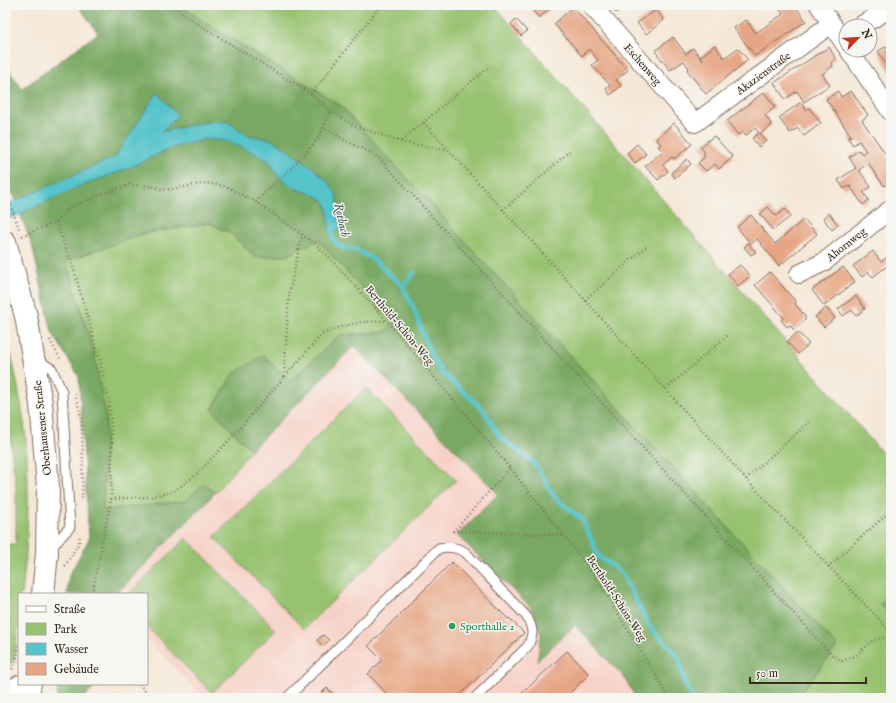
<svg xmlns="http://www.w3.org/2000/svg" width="896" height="703" font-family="'IM FELL English',serif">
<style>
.built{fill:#f7d1c6}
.green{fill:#97c270;stroke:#697647}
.forest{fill:#79a862;stroke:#5a6940}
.water{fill:#56c4cb;stroke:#487774}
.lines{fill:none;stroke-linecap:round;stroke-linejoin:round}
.stream{stroke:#56c4cb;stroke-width:4.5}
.building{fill:#e6a583}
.service-casing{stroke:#7c6c5e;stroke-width:11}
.minor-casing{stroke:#7c6c5e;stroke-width:20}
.secondary-casing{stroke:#7c6c5e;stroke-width:24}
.path{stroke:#7c6c5e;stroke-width:2.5;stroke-dasharray:1 3;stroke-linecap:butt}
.service{stroke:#fff;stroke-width:9}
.minor{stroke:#fff;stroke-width:18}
.secondary{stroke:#fff;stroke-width:22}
.leisure-dot{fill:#2e9e5b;stroke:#f6f6f2;stroke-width:1.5}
.labels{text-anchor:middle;stroke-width:3;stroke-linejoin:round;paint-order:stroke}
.street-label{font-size:11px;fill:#3b2a1e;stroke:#f6f6f2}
.leisure-label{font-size:11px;fill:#27864d;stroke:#f6f6f2;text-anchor:start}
.water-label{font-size:12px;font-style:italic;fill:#435852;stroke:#f6f6f2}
</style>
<rect width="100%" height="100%" fill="#f6f6f2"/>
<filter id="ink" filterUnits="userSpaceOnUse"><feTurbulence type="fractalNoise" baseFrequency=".025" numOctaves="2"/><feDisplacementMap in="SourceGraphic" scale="8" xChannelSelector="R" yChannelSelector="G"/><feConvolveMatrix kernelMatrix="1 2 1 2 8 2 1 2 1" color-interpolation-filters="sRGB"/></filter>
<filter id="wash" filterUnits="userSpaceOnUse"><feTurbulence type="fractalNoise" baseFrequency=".012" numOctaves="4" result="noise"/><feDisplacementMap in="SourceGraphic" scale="16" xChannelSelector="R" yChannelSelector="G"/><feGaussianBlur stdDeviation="0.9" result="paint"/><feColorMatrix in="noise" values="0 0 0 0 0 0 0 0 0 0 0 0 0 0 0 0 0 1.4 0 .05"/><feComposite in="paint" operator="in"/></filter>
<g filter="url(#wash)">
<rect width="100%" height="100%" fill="#f5e7d5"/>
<polygon class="built" points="354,346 498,495 457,535 532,609 541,635 538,661 575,625 624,677 636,698 204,698 147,639 147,594 116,594 215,493 251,450"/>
<g class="green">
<polygon points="180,5 494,5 891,463 891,595 880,604 891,616 891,698 797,698 837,646 208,25"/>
<polygon points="209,223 230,233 255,257 285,256 318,240 394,323 384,332 340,335 290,381 212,410 251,450 215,493 204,483 185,501 103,510 106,417 94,353 66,261 142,234"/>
<path d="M5 326C13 364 22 401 26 439 30 491 28 543 22 594H19V620L14 660 5 670V591L8 588 5 585V545L16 544V487L5 394Z"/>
<polygon points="366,388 456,480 304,629 214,537"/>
<polygon points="186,538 276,630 212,693 147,627 147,594 129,594"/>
</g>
<g class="forest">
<polygon points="78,5 180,5 208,25 340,105 837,646 797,698 636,698 624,677 575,625 537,661 541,635 532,609 457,535 498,494 354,346 251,450 212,410 233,374 264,355 290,381 340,335 384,332 393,323 318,240 285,256 255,257 230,233 209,223 142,234 66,261 94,353 106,417 103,510 185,501 204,483 215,493 116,594 67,594 69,575 89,539 79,377 52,332 32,245 5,174 5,65 22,89 98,33"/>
<polygon points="891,595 891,616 880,604"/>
<polygon points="58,684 98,684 84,698 57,698"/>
</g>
<polygon class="water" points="157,93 178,115 161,132 195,124 218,121 228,122 248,135 273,140 310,165 330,184 337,196 339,209 339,221 342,226 333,235 330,232 328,211 325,201 314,195 293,187 277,175 270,162 257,154 226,141 205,139 169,149 127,169 78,187 5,221 5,205 115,157"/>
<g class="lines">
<g class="stream">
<polyline points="332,228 333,237 336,244 341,247 355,249 374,260 403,286 414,309 424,337 433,358 442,373 483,409 500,437 532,461 539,470 554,497 583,520 599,557 616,568 623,575 649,626 678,656 684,681 693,698"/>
<polyline points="403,286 414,273"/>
</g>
</g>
<g id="blocks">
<g class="building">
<polygon points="528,5 554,5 539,18"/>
<polygon points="610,5 626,5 616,13"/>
<polygon points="776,5 794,5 806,21 755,56 734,28 746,20 756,33 783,14"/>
<polygon points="573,7 628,70 616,80 621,86 610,95 606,89 610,85 592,65 598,60 589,49 582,56 554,24"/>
<polygon points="656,10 664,20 646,34 637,23"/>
<polygon points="516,19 527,31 521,36 511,24"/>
<polygon points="673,37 686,54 693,48 703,61 700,57 715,45 724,58 738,48 748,60 706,94 687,70 689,68 684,61 670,70 655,51"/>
<polygon points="891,44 891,73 878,51"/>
<polygon points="829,47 836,59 831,63 833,66 822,74 830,85 804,102 797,91 785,99 774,83 822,51 823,51"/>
<polygon points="838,91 841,97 851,91 868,115 862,120 866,126 891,162 891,181 884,186 868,163 859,170 871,187 863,192 869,200 863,205 850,186 844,189 838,180 856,168 849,157 859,150 862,154 866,151 859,141 853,145 848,138 851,136 826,99"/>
<polygon points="764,92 775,107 765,115 772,125 760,134 766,141 759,147 752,138 759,133 755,128 746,135 743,132 738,135 727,121"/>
<polygon points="801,102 806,110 809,108 821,123 804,136 798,128 790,133 779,118"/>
<polygon points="674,123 692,144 674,159 672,157 663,165 668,171 658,180 645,166 663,151 658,146 661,144 656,139"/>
<polygon points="714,136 733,157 719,169 715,164 706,171 698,163 704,158 704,151 700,147"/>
<polygon points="637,144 646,154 635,163 627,153"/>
<polygon points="687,159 691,164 675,178 671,173"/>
<polygon points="768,207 776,216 785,209 791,216 773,230 760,214"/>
<polygon points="829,213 838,225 832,230 823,218"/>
<polygon points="751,215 775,244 804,219 817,234 779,266 757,239 751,244 737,227"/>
<polygon points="748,243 756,252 751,255 744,247"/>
<polygon points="873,251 881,262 891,254 891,263 873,277 868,272 862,277 853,266"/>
<polygon points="740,265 750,276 738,286 728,274"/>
<polygon points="843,267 855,282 824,306 812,290"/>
<polygon points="770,272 796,302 795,304 805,316 805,320 794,330 790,325 787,327 781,320 784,318 755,285"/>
<polygon points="856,296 865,309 856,316 852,310 843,316 838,309"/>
<polygon points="826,308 835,318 824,327 815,317"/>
<polygon points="798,332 809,344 798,354 787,342"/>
<polygon points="452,562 508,619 509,618 524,633 457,698 391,698 368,674 382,660 368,646"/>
<polygon points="323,635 329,640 323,646 317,640"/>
<polygon points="567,651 589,674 565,698 517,698"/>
<polygon points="327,688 337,698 317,698"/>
</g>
</g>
</g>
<g filter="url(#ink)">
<use href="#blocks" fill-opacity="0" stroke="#7c6c5e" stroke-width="1"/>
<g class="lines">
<g class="service-casing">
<g id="service">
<polyline points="36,359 52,369 62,392 70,527 50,549"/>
<path d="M287 698 439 548C449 546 456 547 465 552L527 617C533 629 534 633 528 646L475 698"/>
</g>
</g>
<g class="minor-casing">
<g id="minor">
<polyline points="591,5 695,123 831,24"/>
<polyline points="819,5 846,46"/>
<polyline points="860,26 891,8"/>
<polyline points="849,50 891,112"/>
<polyline points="799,274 824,262 891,209"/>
<polyline points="5,694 20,684"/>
</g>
</g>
<g class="secondary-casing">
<g id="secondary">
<polyline points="5,242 26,316 41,404 48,487 47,553 43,594"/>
<polyline points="27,698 30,684"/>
</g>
</g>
<g class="path">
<polyline points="172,5 195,22 311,94 331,111 353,125 401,142 447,150"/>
<polyline points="311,94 381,5"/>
<polyline points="424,123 585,300 746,479 891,632"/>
<polyline points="323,127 350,143 377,156 831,654 842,661 855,656 874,640 891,636"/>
<polyline points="401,141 490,66"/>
<polyline points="5,190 20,231"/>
<path d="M256 202C275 181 298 164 315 142 322 133 326 121 331 111"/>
<polyline points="503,210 571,150"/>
<polyline points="56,222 74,270 100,361 109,401 112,443 111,499 92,594"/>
<polyline points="22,236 56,222 69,208 100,195 129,185 150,186 167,190 206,183 225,186 256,202 314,243 327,255 387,321 510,468 592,571 661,684 668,698"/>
<polyline points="585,300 648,245"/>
<polyline points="50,340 61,360"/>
<polyline points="284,377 288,310 290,289 302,235"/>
<polyline points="666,389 728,335"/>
<path d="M75 394C86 425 82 467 82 500"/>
<polyline points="746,479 810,421"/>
<path d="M111 499 151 497 174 491 196 475 234 435 321 335C345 324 360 321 387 321"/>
<polyline points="453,531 563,535"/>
<polyline points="453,532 510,468"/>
<polyline points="65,566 79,543 80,535"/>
<polyline points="828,567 889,512"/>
<polyline points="12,669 16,663 19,643"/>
<polyline points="139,684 152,698"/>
</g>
<use href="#service" class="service"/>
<use href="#minor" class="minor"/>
<use href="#secondary" class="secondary"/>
</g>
</g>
<circle class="leisure-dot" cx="452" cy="626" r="4"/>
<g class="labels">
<g class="street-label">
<text transform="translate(643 64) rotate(49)" y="4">Eschenweg</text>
<text transform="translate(763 73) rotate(-36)" y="4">Akazienstraße</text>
<text transform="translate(846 244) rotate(-38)" y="4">Ahornweg</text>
<text transform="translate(400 325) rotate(50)" y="4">Berthold-Schön-Weg</text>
<text transform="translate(42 428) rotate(-96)" y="4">Oberhausener Straße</text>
<text transform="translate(617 598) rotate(57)" y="4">Berthold-Schön-Weg</text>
</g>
<g class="leisure-label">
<text x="460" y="630">Sporthalle 2</text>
</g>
<g class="water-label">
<text transform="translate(342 220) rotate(77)" y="4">Rotbach</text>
</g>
</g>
<rect width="896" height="703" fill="none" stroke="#f6f6f2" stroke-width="20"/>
<rect x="18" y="593" width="130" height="92" fill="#f6f6f2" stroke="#aba49d"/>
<rect x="26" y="606" width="20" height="6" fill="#ffffff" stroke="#aba49d"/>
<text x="54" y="613" font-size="12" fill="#3b2a1e">Straße</text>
<rect x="26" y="623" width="20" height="12" fill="#97c270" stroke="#aba49d"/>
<text x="54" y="633" font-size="12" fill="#3b2a1e">Park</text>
<rect x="26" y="643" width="20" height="12" fill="#56c4cb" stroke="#aba49d"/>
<text x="54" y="653" font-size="12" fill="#3b2a1e">Wasser</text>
<rect x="26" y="663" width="20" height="12" fill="#e6a583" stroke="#aba49d"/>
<text x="54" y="673" font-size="12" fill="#3b2a1e">Gebäude</text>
<g transform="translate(858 38) rotate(65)"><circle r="19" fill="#f6f6f2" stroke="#aba49d"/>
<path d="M0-3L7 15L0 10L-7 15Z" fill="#c8321e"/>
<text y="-6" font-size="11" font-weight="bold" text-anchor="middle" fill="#3b2a1e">N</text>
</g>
<path d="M750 677v6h116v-6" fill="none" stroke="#3b2a1e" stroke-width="2"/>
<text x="756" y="677" font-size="12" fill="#3b2a1e" stroke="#f6f6f2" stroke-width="3" paint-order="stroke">50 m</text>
</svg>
